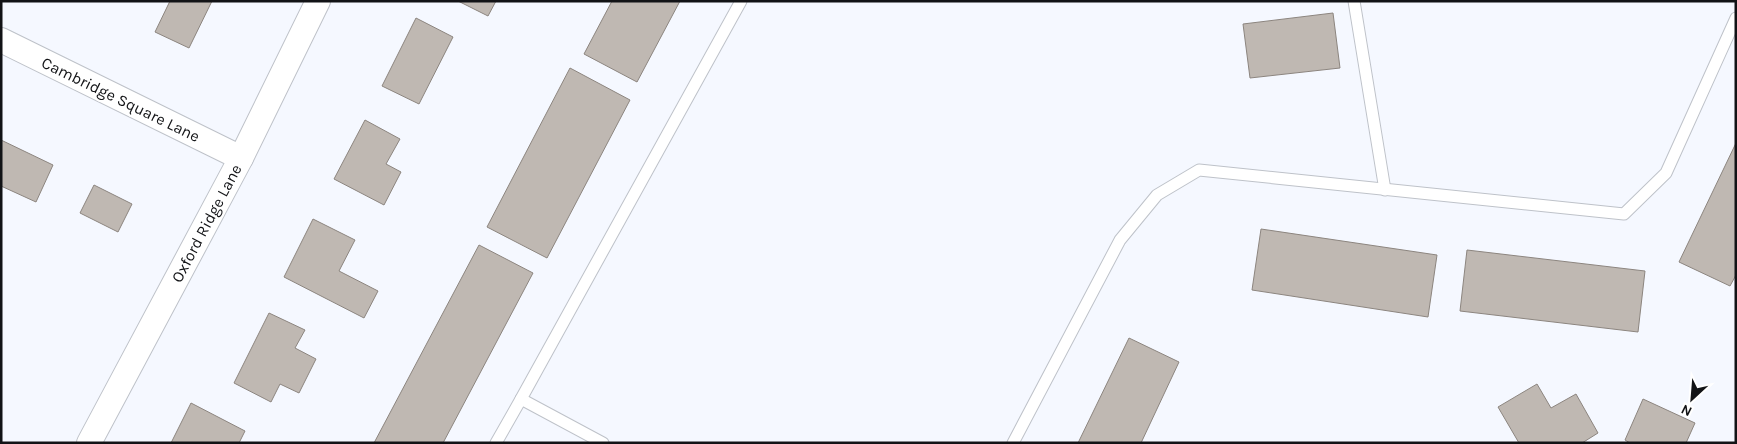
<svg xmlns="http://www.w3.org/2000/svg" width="1737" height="444" font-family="Karla,sans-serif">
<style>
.building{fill:#bfb8b2;stroke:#8c857f}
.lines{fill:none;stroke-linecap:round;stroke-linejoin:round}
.lane-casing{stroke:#bec2c9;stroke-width:13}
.street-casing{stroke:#bec2c9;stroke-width:26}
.lane{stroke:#fff;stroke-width:11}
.street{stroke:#fff;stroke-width:24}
.labels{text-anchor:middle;stroke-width:4;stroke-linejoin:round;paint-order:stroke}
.street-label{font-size:16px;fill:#121316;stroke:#fff}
</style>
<rect width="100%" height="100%" fill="#f5f8ff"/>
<g class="building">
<polygon points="170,1 212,1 189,48 155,32"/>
<polygon points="458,1 496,1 488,16"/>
<polygon points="612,1 680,1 637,82 584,54"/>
<polygon points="1333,13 1340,68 1250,78 1243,24"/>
<polygon points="416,18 453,37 419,104 382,86"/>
<polygon points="570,68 630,100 547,258 487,227"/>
<polygon points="365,120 400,139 386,164 401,172 384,205 334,179"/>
<polygon points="1,140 53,165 36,202 1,186"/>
<polygon points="1736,143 1736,275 1730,286 1679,262"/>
<polygon points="94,185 132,204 118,232 80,213"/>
<polygon points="313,219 355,240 339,271 378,291 364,318 284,277"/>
<polygon points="1261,229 1437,255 1428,317 1252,290"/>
<polygon points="479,245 533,273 443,443 374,443"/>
<polygon points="1467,250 1645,271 1638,332 1460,311"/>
<polygon points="269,313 305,330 295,348 316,359 299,393 280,384 271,402 234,383"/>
<polygon points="1129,338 1179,362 1141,443 1078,443"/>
<polygon points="1537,384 1551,408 1576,394 1598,433 1582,443 1519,443 1498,407"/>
<polygon points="1643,399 1695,423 1686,443 1630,443 1625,440"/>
<polygon points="191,403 245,431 239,443 171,443"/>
</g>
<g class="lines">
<g class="lane-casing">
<g id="lane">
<polyline points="1354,1 1385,190"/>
<polyline points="496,443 521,399"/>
<polyline points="603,443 521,399 741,1"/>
<polyline points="1013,443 1120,240 1157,195 1199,170 1624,214 1666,173 1736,18"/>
</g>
</g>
<g class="street-casing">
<g id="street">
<polyline points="1,40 241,158"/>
<polyline points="89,443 241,158 318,1"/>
</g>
</g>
<use href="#lane" class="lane"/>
<use href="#street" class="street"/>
</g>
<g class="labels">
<g class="street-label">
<text transform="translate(121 99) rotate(26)" y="6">Cambridge Square Lane</text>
<text transform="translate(206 223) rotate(-62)" y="6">Oxford Ridge Lane</text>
</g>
</g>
<rect width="1737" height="444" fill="none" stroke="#121316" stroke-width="5"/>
<g transform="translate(1692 399) rotate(206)" stroke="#ffffff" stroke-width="4" paint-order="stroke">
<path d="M0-4L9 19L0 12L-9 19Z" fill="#121316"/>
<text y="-8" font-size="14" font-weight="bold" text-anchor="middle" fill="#121316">N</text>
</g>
</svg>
